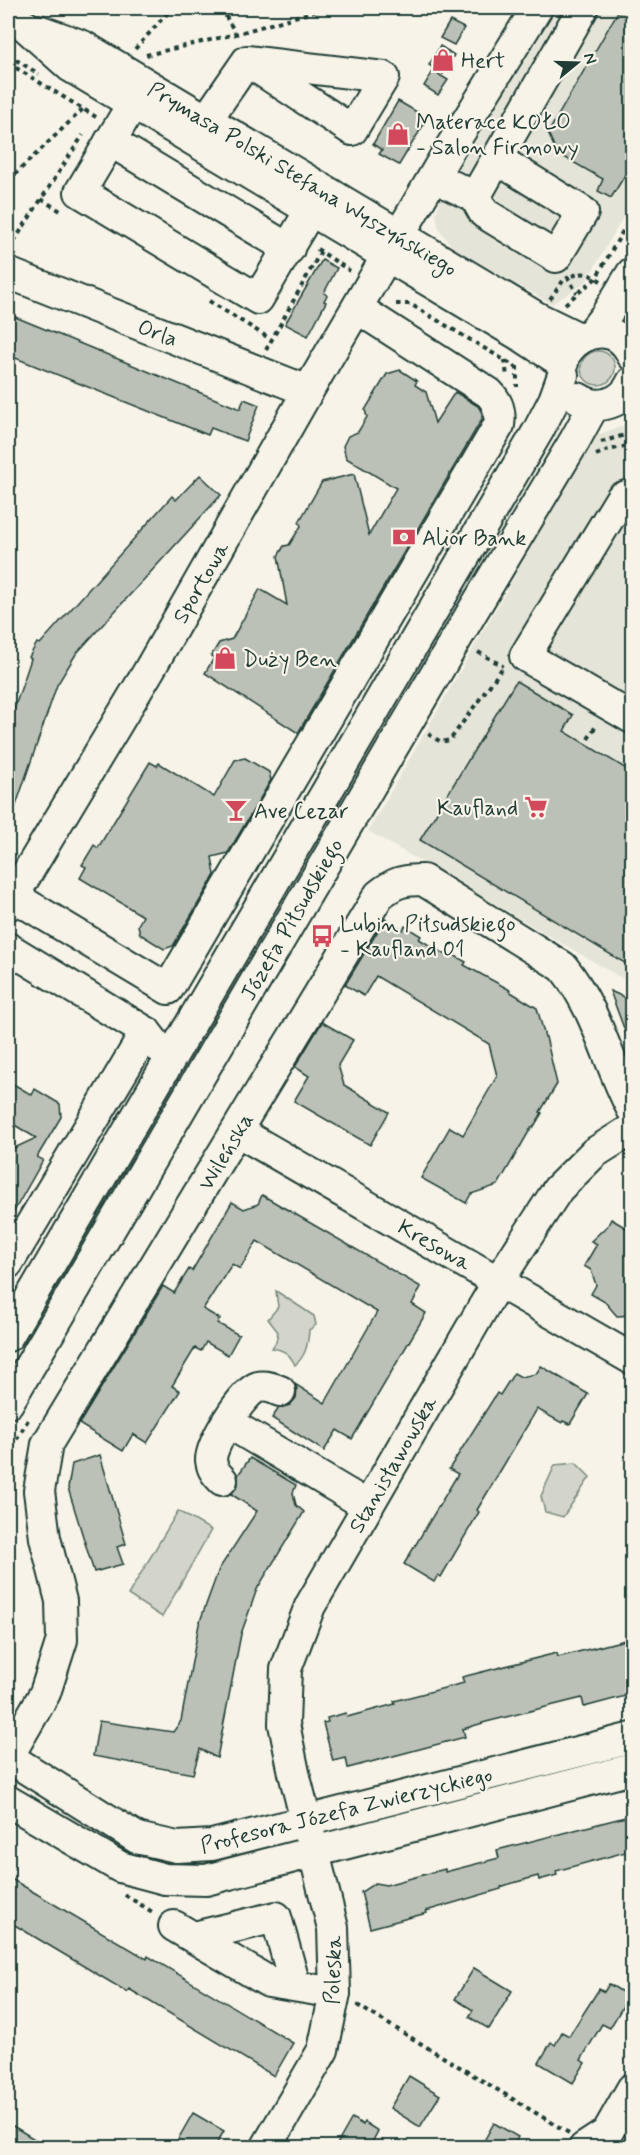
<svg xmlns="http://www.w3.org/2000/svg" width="640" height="2155" font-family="Mynerve,sans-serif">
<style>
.built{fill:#e5e4d9}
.green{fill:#d3d5ca;stroke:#79897f;stroke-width:1.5}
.building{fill:#bbc1b6;stroke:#1f3d34;stroke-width:1.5}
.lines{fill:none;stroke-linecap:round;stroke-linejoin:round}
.minor-casing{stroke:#1f3d34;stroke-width:34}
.path{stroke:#1f3d34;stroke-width:4;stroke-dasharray:4.5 4.5;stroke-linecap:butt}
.minor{stroke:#f7f3e8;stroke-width:30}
.labels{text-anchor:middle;stroke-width:4.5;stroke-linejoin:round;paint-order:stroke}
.poi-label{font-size:22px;fill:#1f3d34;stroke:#f7f3e8;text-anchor:start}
.street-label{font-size:22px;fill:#1f3d34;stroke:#f7f3e8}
</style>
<rect width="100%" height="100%" fill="#f7f3e8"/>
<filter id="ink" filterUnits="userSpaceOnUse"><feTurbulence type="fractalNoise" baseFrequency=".0167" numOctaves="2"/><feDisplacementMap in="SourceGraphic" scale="12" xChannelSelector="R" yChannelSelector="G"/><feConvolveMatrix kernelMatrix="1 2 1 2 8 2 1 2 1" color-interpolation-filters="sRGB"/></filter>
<g filter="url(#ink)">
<g class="built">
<polygon points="551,8 632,8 632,202 586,282 552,304 462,254 451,245 442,233 438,226 436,213 440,202"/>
<polygon points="632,412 632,984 368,831 596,435 623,426"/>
</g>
<g class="green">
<circle cx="598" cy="368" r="17"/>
<path d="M276 1291 314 1316 316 1325 309 1330C308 1344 306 1356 295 1365 290 1354 284 1350 272 1348L276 1342 278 1332 268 1319 278 1307Z"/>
<polygon points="576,1463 590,1477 563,1517 545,1512 541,1496 555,1465"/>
<polygon points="178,1511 211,1530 162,1617 128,1595"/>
</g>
<g class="building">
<polygon points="620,8 633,8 633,162 611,198 598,191 603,179 557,153 548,133"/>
<polygon points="450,21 464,28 454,45 440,38"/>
<polygon points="440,46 454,55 443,74 429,65"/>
<polygon points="433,71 448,80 438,95 424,86"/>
<polygon points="398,101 422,115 418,120 424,124 399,165 379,154 382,150 373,144"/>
<polygon points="322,260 337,268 324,293 327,295 324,301 326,302 308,336 285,324"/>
<polygon points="8,314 240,409 244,399 259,405 245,441 211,428 208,435 8,355"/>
<polygon points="400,370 417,381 415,385 426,392 435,423 455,392 478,406 482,413 482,419 298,733 205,673 214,658 211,656 219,643 232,639 260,589 287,605 278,556 284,546 289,545 301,526 299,522 322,482 354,474 369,535 396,488 346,458 343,446 348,436 358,432 367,417 365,410 387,374"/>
<polygon points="200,475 221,495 76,654 57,685 10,823 8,822 8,727 31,659 29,657 37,643 40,644 172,496 176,500"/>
<polygon points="516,681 573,715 564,731 633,773 633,968 420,840"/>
<polygon points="245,758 269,772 271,780 228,853 212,857 215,875 173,946 164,949 140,934 138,925 143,916 80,878 86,867 82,865 94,845 98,848 150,762 157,766 159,763 214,797 235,760"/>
<polygon points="385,919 403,930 405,926 421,936 419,939 448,956 450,953 466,962 464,965 510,990 509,991 537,1008 545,1037 546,1037 557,1084 540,1112 542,1113 533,1128 531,1128 498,1185 471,1194 466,1203 421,1178 450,1127 463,1135 497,1076 489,1044 376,976 364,996 345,985"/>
<polygon points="610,991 633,1001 633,1047 631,1047"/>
<polygon points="322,1022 353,1040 338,1065 344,1085 389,1112 370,1145 294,1101 309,1076 295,1067"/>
<polygon points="8,1081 32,1095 35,1089 60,1104 61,1117 37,1157 43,1160 8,1222 8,1151 36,1138 8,1121"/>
<polygon points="262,1195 421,1287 412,1304 426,1313 352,1439 337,1430 324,1451 272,1418 279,1408 290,1405 296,1398 297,1389 295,1384 325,1403 377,1312 257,1241 240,1269 232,1264 203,1309 220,1319 217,1323 239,1335 228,1355 206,1342 201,1351 195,1348 172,1386 180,1391 147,1443 133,1434 123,1451 79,1424 163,1286 174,1293 189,1269 192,1271 232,1202 244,1209 258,1204"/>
<polygon points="611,1219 633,1232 633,1315 617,1316 605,1302 591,1294 596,1285 591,1270 584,1266 597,1244 591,1241 608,1225"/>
<polygon points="541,1366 588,1394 570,1424 563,1421 562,1423 537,1409 477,1510 479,1512 441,1577 438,1575 434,1582 404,1564 458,1474 449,1469 497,1393 500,1395 514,1373 521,1377 536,1374"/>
<polygon points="100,1455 126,1544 117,1547 123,1564 94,1572 68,1488 72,1464"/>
<polygon points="250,1458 296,1485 293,1493 296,1505 304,1512 257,1589 241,1634 217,1758 200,1749 193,1774 93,1756 99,1721 173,1732 181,1721 199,1624 219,1569 257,1511 231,1494 238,1485 238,1475"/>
<polygon points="629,1639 630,1643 633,1643 633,1694 584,1707 582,1698 486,1722 463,1729 465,1737 348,1768 346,1758 333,1761 323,1723 328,1722 327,1718 346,1713 347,1717 395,1704 394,1701 464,1683 462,1677 557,1653 558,1657"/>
<polygon points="633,1815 633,1850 556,1871 557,1875 539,1880 538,1876 506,1885 501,1887 501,1889 426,1911 427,1913 370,1928 361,1892 375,1883 386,1885 445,1869 445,1872 499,1858 497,1850"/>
<polygon points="8,1877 147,1959 148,1956 293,2043 274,2076 129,1989 127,1992 8,1921"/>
<polygon points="474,1968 512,1991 489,2029 469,2017 473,2010 455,1999"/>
<polygon points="609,1984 629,1996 610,2028 602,2024 581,2060 585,2063 573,2083 539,2063 551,2042 555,2045 562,2032 569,2036 599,1989 604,1992"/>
<polygon points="409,2076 440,2095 420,2127 390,2108"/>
<polygon points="193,2113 224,2131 214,2148 173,2148"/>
<polygon points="352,2118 363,2125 364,2122 378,2131 369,2148 335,2148"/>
<polygon points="8,2123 49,2148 8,2148"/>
<polygon points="494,2123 518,2137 512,2148 480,2148"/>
</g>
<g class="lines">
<g class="minor-casing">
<g id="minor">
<polyline points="8,16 24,25 71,67 526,339 563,363"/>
<polyline points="38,30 83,46 538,318 579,338"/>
<polyline points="142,88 80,192 258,299 320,194"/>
<polyline points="196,135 247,61 352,130 384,77 247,61"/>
<polyline points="110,141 289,249"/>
<polyline points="434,177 475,197 484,213 556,257 583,212 497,159"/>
<polyline points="475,197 583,8"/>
<polyline points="8,273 308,391"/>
<polyline points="592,333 606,315 632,273"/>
<path d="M566 353C583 327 619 324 632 355"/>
<path d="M578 398C598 412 623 403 632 382"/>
<polyline points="632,494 621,498 525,656 632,718"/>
<path d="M13 896 168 989 499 425C501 412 498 402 489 393L357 308"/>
<polyline points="8,905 148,672 308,391 449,150 537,8"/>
<polyline points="8,948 146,1032 157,1046"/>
<polyline points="237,1131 632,1359"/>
<polyline points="8,1263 146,1032"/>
<polyline points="8,1336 538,431 554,400 563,375"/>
<polyline points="8,1403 471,614 575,440 594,405"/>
<polyline points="227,1422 368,1506"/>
<path d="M222 1480C216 1474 212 1469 211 1460 211 1444 242 1392 258 1387 265 1385 273 1388 280 1391"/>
<path d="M8 1757 45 1693 62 1640 61 1601 45 1538 39 1491 47 1444 379 895C395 882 403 880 423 880L563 967C598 1011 607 1061 632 1109"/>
<polyline points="8,1757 137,1838 177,1847 212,1845 632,1738"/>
<polyline points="8,1801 120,1867 165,1879 206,1880 632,1769"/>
<polyline points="174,1926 269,1982 335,1993"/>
<polyline points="194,1937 276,1917 295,1985"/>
<polyline points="266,2148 323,2050 335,1993 333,1928 294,1773 284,1724 286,1669 310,1606 499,1280 558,1189 594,1153 632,1129"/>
<polyline points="584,2148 607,2133 632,2089"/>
</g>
</g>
<g class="path">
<polyline points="221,8 236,34"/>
<polyline points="135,49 172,8"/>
<polyline points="8,55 39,74"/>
<polyline points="146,55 236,34 326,8"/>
<polyline points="8,63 96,117"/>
<polyline points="8,181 83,109"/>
<polyline points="41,199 64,213"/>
<polyline points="9,249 83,135"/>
<polyline points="317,249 350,271"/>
<polyline points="567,276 577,293"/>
<path d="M572 276C585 271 590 274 601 281"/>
<polyline points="550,299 563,281"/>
<polyline points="209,301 272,340"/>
<polyline points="396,304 410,304 516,367"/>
<polyline points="565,304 596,278 632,215"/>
<polyline points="266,350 321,251"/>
<polyline points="505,360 507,377"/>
<polyline points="517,366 517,387"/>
<polyline points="601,442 632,433"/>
<polyline points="596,455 608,450 632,445"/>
<polyline points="478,652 503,666"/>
<polyline points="428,734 441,742 450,740 503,667"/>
<polyline points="588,739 597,724"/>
<polyline points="8,1455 29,1418"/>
<polyline points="125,1895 154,1913"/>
<polyline points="357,2005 569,2133"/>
</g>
<use href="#minor" class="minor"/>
</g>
</g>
<defs>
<g id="shop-bare" transform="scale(1.8)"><path d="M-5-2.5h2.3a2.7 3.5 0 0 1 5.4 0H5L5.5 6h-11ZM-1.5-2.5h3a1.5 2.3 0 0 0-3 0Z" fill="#d1495b" stroke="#f7f3e8" stroke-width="2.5" paint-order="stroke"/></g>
<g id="bank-bare" transform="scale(1.8)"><path d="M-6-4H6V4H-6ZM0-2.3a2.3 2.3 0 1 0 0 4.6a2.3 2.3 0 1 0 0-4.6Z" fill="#d1495b" stroke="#f7f3e8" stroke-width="2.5" paint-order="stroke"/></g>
<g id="supermarket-bare" transform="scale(1.8)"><path d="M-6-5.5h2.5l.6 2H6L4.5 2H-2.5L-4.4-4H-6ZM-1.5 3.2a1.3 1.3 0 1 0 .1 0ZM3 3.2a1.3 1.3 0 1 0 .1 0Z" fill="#d1495b" stroke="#f7f3e8" stroke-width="2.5" paint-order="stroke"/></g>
<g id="bar-bare" transform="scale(1.8)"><path d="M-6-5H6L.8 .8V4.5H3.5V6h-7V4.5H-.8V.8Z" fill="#d1495b" stroke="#f7f3e8" stroke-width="2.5" paint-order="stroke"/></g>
<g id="bus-bare" transform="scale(1.8)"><path d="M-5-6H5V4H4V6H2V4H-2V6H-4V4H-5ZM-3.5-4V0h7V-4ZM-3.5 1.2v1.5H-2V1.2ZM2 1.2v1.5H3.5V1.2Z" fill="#d1495b" stroke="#f7f3e8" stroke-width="2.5" paint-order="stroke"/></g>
</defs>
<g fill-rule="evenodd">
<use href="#shop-bare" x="443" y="60"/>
<use href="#shop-bare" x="398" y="134"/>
<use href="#bank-bare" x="404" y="537"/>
<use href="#shop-bare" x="225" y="658"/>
<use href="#supermarket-bare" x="536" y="807"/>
<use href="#bar-bare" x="236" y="810"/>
<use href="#bus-bare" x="322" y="936"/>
</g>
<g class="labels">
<g class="poi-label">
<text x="461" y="68">Hert</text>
<text x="416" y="129">Materace KOŁO<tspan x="416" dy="25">- Salon Firmowy</tspan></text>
<text x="422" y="545">Alior Bank</text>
<text x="243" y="666">Duży Ben</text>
<text x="518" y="815" text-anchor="end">Kaufland</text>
<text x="254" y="818">Ave Cezar</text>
<text x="340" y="931">Lubin Piłsudskiego<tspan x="340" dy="25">- Kaufland 01</tspan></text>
</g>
<g class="street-label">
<text transform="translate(303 178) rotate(31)" y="8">Prymasa Polski Stefana Wyszyńskiego</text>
<text transform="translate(158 332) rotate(21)" y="8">Orla</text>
<text transform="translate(200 582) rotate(-60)" y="8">Sportowa</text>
<text transform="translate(291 919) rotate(-60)" y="8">Józefa Piłsudskiego</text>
<text transform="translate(225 1151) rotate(-59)" y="8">Wileńska</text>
<text transform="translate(435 1244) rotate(30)" y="8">Kresowa</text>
<text transform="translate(392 1464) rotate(-60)" y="8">Stanisławowska</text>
<text transform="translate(346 1809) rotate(-14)" y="8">Profesora Józefa Zwierzyckiego</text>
<text transform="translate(332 1970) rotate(-88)" y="8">Poleska</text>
</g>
</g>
<rect width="640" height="2155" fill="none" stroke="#f7f3e8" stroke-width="30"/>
<rect x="15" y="15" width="610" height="2125" fill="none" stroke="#1f3d34" stroke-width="2" filter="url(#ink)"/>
<g transform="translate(577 63) rotate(71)" stroke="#f7f3e8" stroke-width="4.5" paint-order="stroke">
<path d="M0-4.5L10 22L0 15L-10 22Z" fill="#1f3d34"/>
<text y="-9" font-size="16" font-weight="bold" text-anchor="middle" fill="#1f3d34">N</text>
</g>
</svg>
